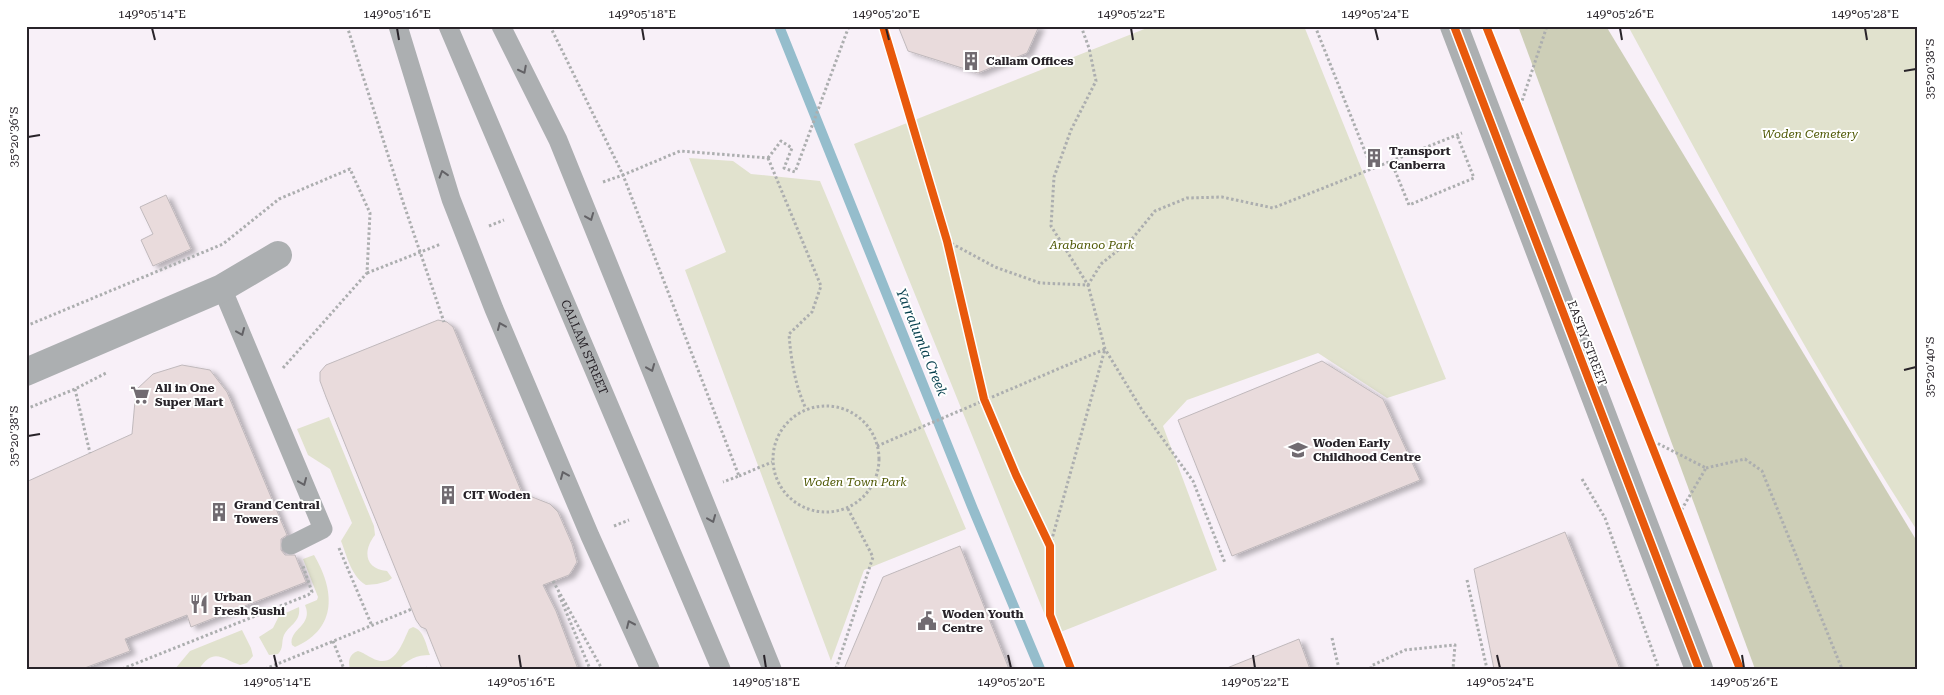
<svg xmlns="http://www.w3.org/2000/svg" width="1944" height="695" font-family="'Roboto Serif',serif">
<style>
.green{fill:#e1e2ce}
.forest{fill:#cdceb7}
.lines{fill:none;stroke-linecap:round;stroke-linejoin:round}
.stream{stroke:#95bdcc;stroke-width:10}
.building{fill:#e9dbdc;stroke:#c0b9bc;filter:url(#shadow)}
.path{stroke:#acaeaf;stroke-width:3;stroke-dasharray:2.5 2.5;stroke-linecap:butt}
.service{stroke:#acafb1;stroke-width:19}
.minor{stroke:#acafb1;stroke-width:28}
.cycleway-casing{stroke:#fff;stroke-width:11}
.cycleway{stroke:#e8590c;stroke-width:8}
.oneway{stroke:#636266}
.ticks{fill:none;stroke:#282329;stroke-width:2}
.labels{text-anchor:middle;stroke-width:4;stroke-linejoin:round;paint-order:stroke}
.poi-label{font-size:12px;font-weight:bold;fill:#282329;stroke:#fff;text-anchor:start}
.park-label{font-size:12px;font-style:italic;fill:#4f5804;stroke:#fff}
.street-label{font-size:12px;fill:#282329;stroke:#fff}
.water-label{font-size:14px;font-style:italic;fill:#063f4d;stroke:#fff}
.neatline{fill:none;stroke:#282329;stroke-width:2}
.ticks-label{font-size:12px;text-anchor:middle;fill:#282329}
</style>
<defs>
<filter id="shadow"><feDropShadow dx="5.5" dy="3" stdDeviation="2.5" flood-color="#0004"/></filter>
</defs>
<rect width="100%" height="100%" fill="#f8f0f8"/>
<g class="green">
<polygon points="1152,26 1304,26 1446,379 1387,398 1318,353 1187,400 1163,426 1217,570 1053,635 854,144"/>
<path d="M1628 26H1918V532C1813 369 1721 197 1628 26Z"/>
<polygon points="689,158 733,161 751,174 820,181 966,529 864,570 831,661 685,270 726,252"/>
<path d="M329 417 374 526 375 535C363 550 364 569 387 571L392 578 388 581 377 584 366 585C351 576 347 556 341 541L352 523 330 469 308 455 297 429Z"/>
<path d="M314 555C334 589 339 628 295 647L292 645C288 629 314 626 305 605L317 600 318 597 303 559Z"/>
<path d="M299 607C301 622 290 624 284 635 281 642 284 648 278 654L269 655 259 637 273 628 279 616Z"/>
<path d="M413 627C424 630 426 645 430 655 417 655 408 659 399 669H350C348 661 349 654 358 651 364 653 366 655 372 658 394 670 402 644 409 629Z"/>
<path d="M242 630 251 648 253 656 247 663 240 665C222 659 214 647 199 669H175L190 651Z"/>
</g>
<polygon class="forest" points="1518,26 1606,26 1918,543 1918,669 1755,669"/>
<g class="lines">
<polyline class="stream" points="779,26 973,509 1040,669"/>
</g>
<g class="building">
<polygon points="898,26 1039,26 1027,53 978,73 908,51"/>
<polygon points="166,195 191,249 153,266 141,240 153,234 140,207"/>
<polygon points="438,320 447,322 453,327 522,493 550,504 558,512 572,544 577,562 573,569 569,575 543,585 556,611 578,669 442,669 426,629 421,627 416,620 326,397 320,381 320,372 326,365"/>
<polygon points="1322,361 1383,399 1420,480 1232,556 1178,420"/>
<polygon points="182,365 210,370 227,392 287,535 281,539 281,550 285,555 295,555 306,582 191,627 187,615 125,639 130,651 82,669 26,669 26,482 132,434 136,390 153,374"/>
<polygon points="1565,532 1620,669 1494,669 1474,569"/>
<polygon points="960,546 1009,669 844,669 883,577"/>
<polygon points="1299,639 1310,669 1228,669 1227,668"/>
</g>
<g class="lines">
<g class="path">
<polyline points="347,26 403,202 444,322"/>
<polyline points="550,26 623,175 680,151 768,158"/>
<polyline points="1081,26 1089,48 1096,81 1071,130 1054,177 1051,226 1088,285 1105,349 1142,410 1193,481 1225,563"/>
<polyline points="1315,26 1372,169"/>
<polyline points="1519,110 1547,26"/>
<path d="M768 158 821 286 812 312 789 334C791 360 795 385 806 409"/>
<polyline points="768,158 781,141 792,148 784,168 795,172 849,26"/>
<polyline points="1391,161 1409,205 1474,178 1457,135"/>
<polyline points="603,182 623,175 739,476 723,482"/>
<polyline points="489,226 504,220"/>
<polyline points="947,241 995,267 1040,283 1088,285 1101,264 1132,239 1155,211 1187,198 1222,197 1273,208 1462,133"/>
<polyline points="367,273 441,244"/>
<polyline points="26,326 223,244 279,199 350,169 370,213 367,273 283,368"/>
<polyline points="75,389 90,453"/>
<circle cx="826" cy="459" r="53"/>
<polyline points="26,409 75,389 108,372"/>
<polyline points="1649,439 1706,468 1679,514"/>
<polyline points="877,446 1105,349"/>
<polyline points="1706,468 1745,459 1762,471 1842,669"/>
<polyline points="739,476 772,462"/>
<polyline points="1582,479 1605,518 1659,669"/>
<polyline points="614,526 629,520"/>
<polyline points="1050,546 1105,349"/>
<polyline points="339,548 372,626"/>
<polyline points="1467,580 1487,669"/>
<polyline points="553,581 602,669"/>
<polyline points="559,595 590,669"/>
<polyline points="1332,638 1339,669"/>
<polyline points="333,641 344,669"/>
<polyline points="122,669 308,595 312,592 303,566"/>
<polyline points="265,669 412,609"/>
<polyline points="425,669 428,668"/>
<polyline points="836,669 873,557 847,507"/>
<polyline points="1371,669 1371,666 1405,650 1455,645 1453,669"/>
</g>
<g class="service">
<polyline points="398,26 451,199 494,309 590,536 650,669"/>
<path id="s1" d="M448 26 721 669"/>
<polyline points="501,26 558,140 772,669"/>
<polyline points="222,288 323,529 291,545"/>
</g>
<g class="minor">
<polyline points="1454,26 1699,669"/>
<polyline points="26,372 222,288 278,255"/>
</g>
<g class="cycleway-casing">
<g id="cycleway">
<polyline points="883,26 947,241 984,399 1016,475 1050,546 1050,615 1071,669"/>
<polyline points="1454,26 1699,669"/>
<polyline points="1486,26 1740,669"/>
</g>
</g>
<use href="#cycleway" class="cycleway"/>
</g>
<defs><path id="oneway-chevron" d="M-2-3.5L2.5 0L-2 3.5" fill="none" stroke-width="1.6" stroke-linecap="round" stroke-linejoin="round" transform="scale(1.25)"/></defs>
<g class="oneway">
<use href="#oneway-chevron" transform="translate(523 70) rotate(63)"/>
<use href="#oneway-chevron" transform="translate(443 174) rotate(-107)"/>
<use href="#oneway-chevron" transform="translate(590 217) rotate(68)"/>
<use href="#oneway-chevron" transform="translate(501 326) rotate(-113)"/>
<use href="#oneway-chevron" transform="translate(241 332) rotate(67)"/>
<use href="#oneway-chevron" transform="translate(651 368) rotate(68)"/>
<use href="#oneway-chevron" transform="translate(564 475) rotate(-113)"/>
<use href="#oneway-chevron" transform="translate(303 482) rotate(67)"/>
<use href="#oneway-chevron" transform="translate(712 519) rotate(68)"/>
<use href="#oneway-chevron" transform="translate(630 624) rotate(-114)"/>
</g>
<path class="ticks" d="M152 28 155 40M397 28 399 40M642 28 644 40M886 28 889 40M1131 28 1133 40M1375 28 1378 40M1620 28 1622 40M1865 28 1867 40M1904 71 1916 69M28 137 40 135M1904 370 1916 367M28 436 40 434M274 655 277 668M519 655 521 668M764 655 766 668M1008 655 1011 668M1253 655 1255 668M1497 655 1500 668M1742 655 1744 668"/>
<defs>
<g id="building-bare" transform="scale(1.5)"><path d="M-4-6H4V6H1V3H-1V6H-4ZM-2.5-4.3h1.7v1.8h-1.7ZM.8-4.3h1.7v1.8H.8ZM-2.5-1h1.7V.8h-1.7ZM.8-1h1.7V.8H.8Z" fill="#716b71" stroke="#fff" stroke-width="2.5" paint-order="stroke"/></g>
<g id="supermarket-bare" transform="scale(1.5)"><path d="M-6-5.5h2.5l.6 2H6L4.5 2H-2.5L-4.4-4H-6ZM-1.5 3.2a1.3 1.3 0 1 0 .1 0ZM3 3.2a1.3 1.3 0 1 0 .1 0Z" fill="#716b71" stroke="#fff" stroke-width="2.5" paint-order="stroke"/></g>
<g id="school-bare" transform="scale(1.5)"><path d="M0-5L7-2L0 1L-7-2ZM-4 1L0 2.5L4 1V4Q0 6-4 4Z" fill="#716b71" stroke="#fff" stroke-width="2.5" paint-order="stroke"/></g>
<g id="restaurant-bare" transform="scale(1.5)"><path d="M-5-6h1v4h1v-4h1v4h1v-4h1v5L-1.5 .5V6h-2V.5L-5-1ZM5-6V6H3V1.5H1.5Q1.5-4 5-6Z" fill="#716b71" stroke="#fff" stroke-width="2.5" paint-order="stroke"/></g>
<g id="civic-bare" transform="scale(1.5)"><path d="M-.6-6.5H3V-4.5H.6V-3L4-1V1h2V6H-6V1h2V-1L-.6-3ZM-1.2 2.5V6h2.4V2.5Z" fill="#716b71" stroke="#fff" stroke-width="2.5" paint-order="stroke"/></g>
</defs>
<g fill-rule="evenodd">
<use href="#building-bare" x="971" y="61"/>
<use href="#building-bare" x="1374" y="158"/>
<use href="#supermarket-bare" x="140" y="395"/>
<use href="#school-bare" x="1298" y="450"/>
<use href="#building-bare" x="448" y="495"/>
<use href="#building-bare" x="219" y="512"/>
<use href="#restaurant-bare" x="199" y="604"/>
<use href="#civic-bare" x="927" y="621"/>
</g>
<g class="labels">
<g class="poi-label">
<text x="986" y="65">Callam Offices</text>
<text x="1389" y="155">Transport<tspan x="1389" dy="14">Canberra</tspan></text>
<text x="155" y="392">All in One<tspan x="155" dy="14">Super Mart</tspan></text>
<text x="1313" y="447">Woden Early<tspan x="1313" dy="14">Childhood Centre</tspan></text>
<text x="463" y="499">CIT Woden</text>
<text x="234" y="509">Grand Central<tspan x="234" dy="14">Towers</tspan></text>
<text x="214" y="601">Urban<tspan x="214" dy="14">Fresh Sushi</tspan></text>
<text x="942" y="618">Woden Youth<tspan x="942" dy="14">Centre</tspan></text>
</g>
<g class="park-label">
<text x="1810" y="138">Woden Cemetery</text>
<text x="1092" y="249">Arabanoo Park</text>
<text x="855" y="486">Woden Town Park</text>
</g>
<g class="street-label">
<text transform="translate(1587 343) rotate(69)" y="4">EASTY STREET</text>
<text dy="4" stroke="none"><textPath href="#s1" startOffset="349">CALLAM STREET</textPath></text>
</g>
<g class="water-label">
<text transform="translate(922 342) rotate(68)" y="5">Yarralumla Creek</text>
</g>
</g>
<rect width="1944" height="695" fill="none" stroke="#ffffff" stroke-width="55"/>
<rect x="28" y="28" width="1888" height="640" class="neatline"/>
<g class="ticks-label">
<text x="152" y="18">149°05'14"E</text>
<text x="397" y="18">149°05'16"E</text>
<text x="642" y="18">149°05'18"E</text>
<text x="886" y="18">149°05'20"E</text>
<text x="1131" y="18">149°05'22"E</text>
<text x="1375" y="18">149°05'24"E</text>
<text x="1620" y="18">149°05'26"E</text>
<text x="1865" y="18">149°05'28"E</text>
<text transform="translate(1930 69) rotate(-90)" y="4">35°20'38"S</text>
<text transform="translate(14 137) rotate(-90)" y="4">35°20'36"S</text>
<text transform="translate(1930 367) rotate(-90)" y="4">35°20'40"S</text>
<text transform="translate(14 436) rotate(-90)" y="4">35°20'38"S</text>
<text x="277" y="686">149°05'14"E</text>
<text x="521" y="686">149°05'16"E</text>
<text x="766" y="686">149°05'18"E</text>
<text x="1011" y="686">149°05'20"E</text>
<text x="1255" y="686">149°05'22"E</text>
<text x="1500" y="686">149°05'24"E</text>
<text x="1744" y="686">149°05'26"E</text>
</g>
</svg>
